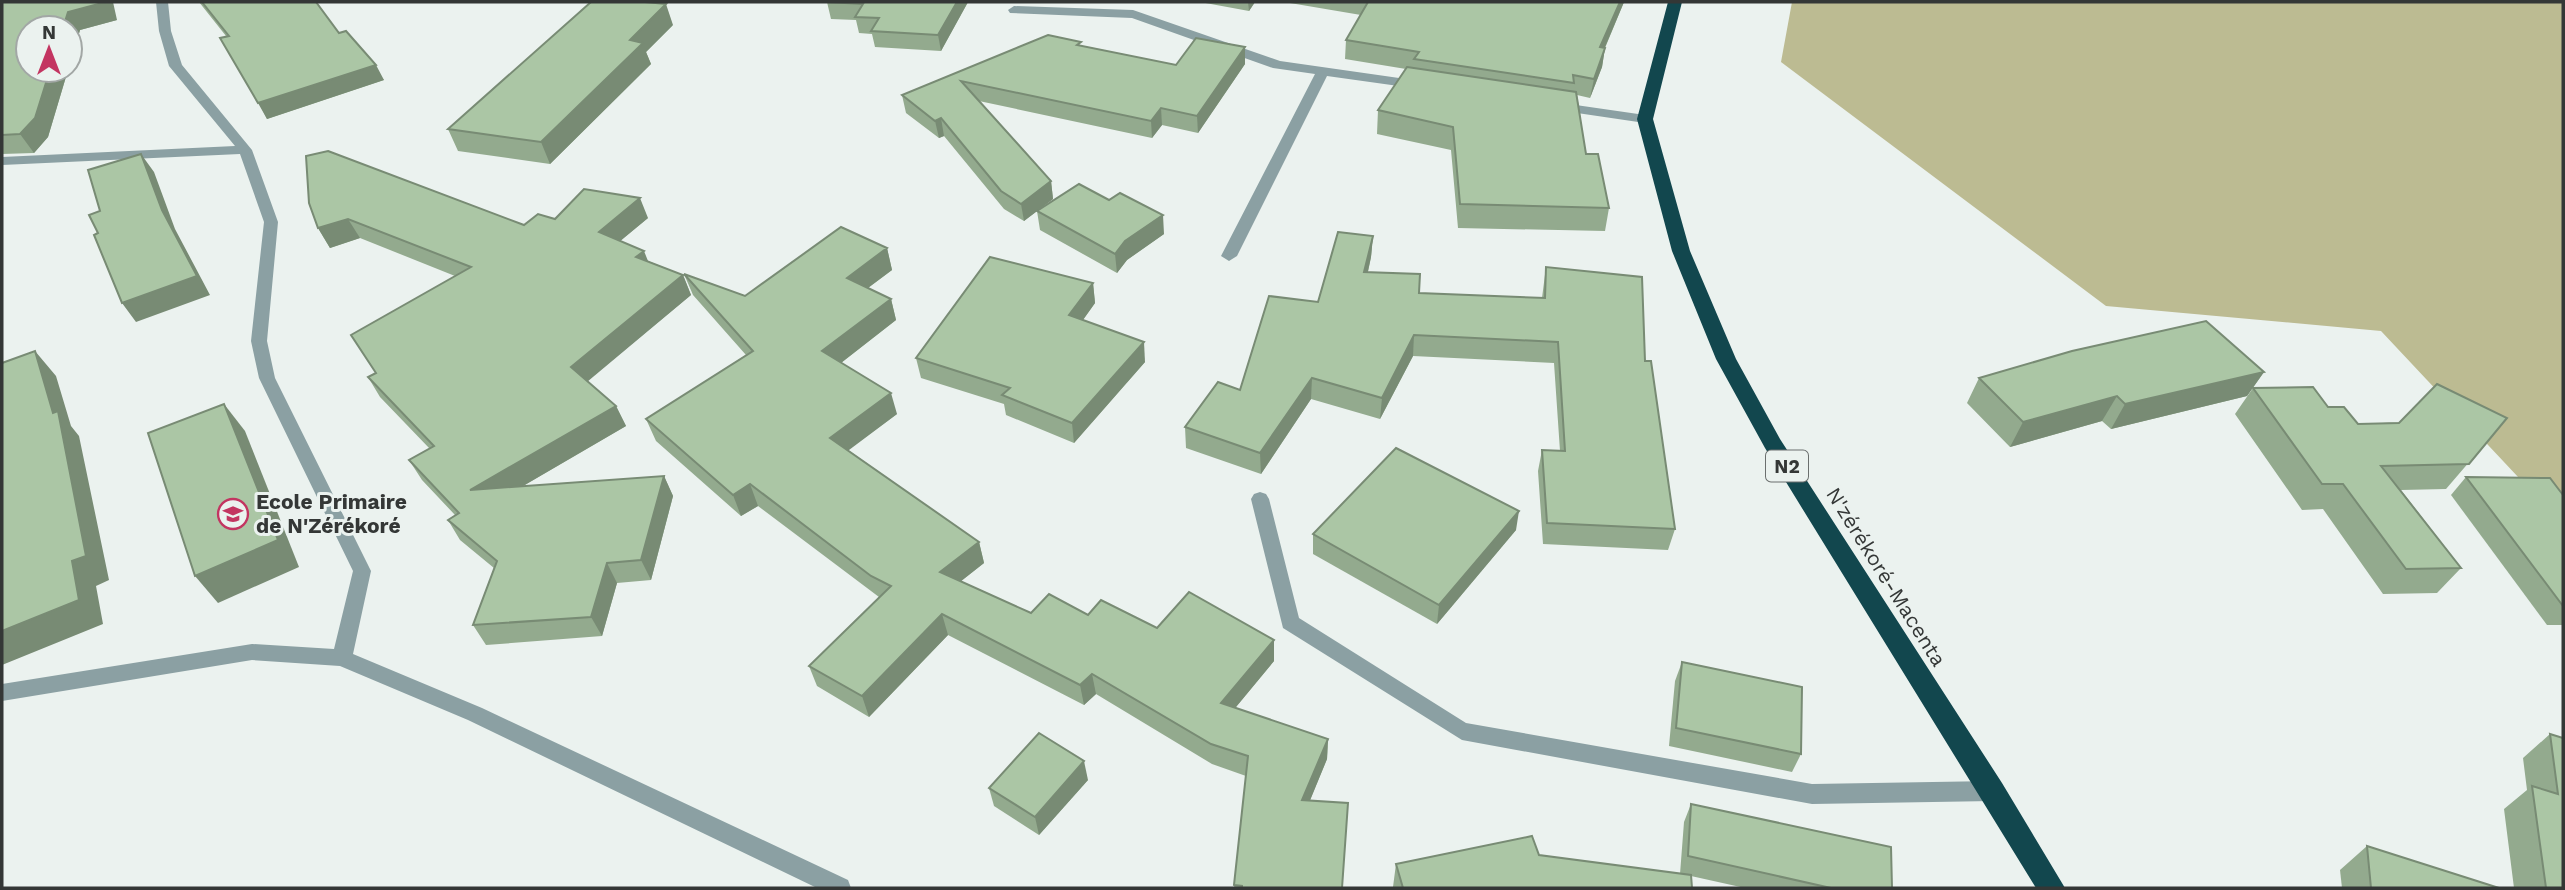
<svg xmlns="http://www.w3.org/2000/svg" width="2565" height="890" font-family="'Work Sans',sans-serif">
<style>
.forest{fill:#bcbb92}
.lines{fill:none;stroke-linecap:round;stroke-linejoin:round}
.minor{fill:#8ba0a3;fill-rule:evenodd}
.highway{fill:#12474e;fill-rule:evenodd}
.wall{fill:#93aa8e}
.shaded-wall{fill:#788b74}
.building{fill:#abc6a5;stroke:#788b74;stroke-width:2}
.labels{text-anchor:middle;stroke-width:6;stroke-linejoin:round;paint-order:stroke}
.shield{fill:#ebf2ef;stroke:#6b6f6e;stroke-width:2}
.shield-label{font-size:19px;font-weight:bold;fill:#343736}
.poi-label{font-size:21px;font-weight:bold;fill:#343736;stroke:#ebf2ef;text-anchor:start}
.street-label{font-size:21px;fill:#343736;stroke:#ebf2ef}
</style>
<rect width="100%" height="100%" fill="#ebf2ef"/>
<polygon class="forest" points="1792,2 2563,2 2563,525 2381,331 2106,306 1781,62"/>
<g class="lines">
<g class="minor">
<polygon points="156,2 168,2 171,31 182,65 252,150 278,222 267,341 275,378 371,571 353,654 482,708 848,880 851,888 817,888 468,720 340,666 252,660 2,701 2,684 252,644 334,649 353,571 259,378 251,341 264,222 240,154 2,165 2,157 235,146 169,66 159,31"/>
<polygon points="1014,6 1133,10 1280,61 1420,81 1427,85 1420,89 1327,76 1237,256 1229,261 1221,256 1315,74 1273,68 1132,18 1010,13 1008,10"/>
<polygon points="1555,102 1645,115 1652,119 1645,123 1550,109 1550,103"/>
<polygon points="1260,492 1266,494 1269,499 1299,618 1466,723 1812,784 1993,781 2001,784 2004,791 2001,798 1993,801 1812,804 1462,740 1283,628 1251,499 1254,494"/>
</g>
<polygon class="highway" points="1668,2 1682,2 1653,119 1690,251 1736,359 1780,439 2002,783 2065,888 2036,888 1765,448 1716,359 1672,251 1637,119"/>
</g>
<g class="wall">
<polygon points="2,2 117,20 80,30 70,64 70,28 28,70 68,70 48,137 34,153 2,154"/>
<polygon points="199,2 316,2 339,33 384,80 267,119 226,36"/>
<polygon points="827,2 968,2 941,51 875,47 872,34 859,33 856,20 831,19"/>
<polygon points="1200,2 1255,2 1249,11"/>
<polygon points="1284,2 1624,2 1605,48 1602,67 1590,98 1577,95 1586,154 1609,208 1605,231 1458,228 1451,150 1377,134 1378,110 1406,69 1345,59 1346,40 1361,15"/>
<polygon points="673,25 646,52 651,64 550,164 458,151 448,129"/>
<polygon points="1082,46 1176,65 1245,64 1198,133 1162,125 1152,138 979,101 1051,181 1053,199 1039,209 1164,234 1127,260 1117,273 1040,230 1037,211 1024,221 1004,209 944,136 939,138 906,113 902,95"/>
<polygon points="309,203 524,225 555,219 648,218 620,241 648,261 683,275 691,295 587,381 616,406 626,426 523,486 664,476 673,496 651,580 617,583 602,636 486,645 473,625 494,568 460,540 448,520 455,515 422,480 409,460 430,449 380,397 368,377 375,373 455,276 360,238 330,248 318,228"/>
<polygon points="1373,236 1371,257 1368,272 1419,293 1542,298 1546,267 1645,361 1675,529 1668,550 1543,544 1538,471 1542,450 1560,451 1554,363 1413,356 1380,419 1311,399 1261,474 1186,448 1185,427 1240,390 1318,302"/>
<polygon points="887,248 892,270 868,288 891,299 896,320 841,363 897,414 848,450 979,542 984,563 961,581 1031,613 1088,615 1157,628 1274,661 1235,708 1328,739 1327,759 1310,800 1342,888 1234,888 1246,776 1212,764 1096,694 1084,705 948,635 869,717 817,686 809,666 879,597 758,506 741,516 656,441 646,419 746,355 693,295 684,274 745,296"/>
<polygon points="1093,283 1095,303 1083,320 1145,362 1074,443 1006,415 1004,404 921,378 916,358"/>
<polygon points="2264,372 2247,396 2111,429 2102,421 2010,447 1967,403 1979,378"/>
<polygon points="2253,388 2328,407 2358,424 2507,418 2446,489 2401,490 2461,568 2437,593 2383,594 2323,509 2302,510 2235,414"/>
<polygon points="2466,477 2563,495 2563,625 2547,625 2451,495"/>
<polygon points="1516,530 1437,624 1313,554 1313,534"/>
<polygon points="1682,662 1801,754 1792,772 1669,746 1675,681"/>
<polygon points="2550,734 2563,738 2563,888 2514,888 2504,809 2527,790 2523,758"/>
<polygon points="1088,780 1039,835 994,806 989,788"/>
<polygon points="1691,804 1892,888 1745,888 1691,876 1692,888 1394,888 1393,887 1396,864 1539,855 1680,874 1684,822"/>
<polygon points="2367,846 2499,888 2342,888 2340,870"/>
</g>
<g class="shaded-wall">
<polygon points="106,2 113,2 117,20 80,30 70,64 70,28 63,28 68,12"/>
<polygon points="957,2 968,2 941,51 938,35"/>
<polygon points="1248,2 1255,2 1249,11"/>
<polygon points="1620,2 1624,2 1597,66 1600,47"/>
<polygon points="666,4 673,25 646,52 651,64 550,164 541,142 630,40"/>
<polygon points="1245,47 1245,64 1198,133 1197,116"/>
<polygon points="1605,48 1602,67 1590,98 1594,79"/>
<polygon points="376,65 384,80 267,119 258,103"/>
<polygon points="50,70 68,70 48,137 34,153 20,134"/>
<polygon points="1161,108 1162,125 1152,138 1151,121"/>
<polygon points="941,118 944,136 939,138 935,121"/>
<polygon points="141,154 154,172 175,229 210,295 136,322 122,303 162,210"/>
<polygon points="1051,181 1053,199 1024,221 1021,204"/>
<polygon points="640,198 648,218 607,252 599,232"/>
<polygon points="1163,215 1164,234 1127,260 1117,273 1115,254 1125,241"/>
<polygon points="348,219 360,238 330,248 318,228"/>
<polygon points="1373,236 1371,257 1363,293 1364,272"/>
<polygon points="887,248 892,270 853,299 847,278"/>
<polygon points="644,251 652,271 636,257"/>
<polygon points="683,275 691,295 581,387 571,367"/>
<polygon points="1093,283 1095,303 1072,335 1069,315"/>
<polygon points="891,299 896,320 828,373 822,351"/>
<polygon points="1414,335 1413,356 1380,419 1382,398"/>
<polygon points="1144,342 1145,362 1074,443 1072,423"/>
<polygon points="35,351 56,376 71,426 79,436 109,580 96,586 103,624 2,665 2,631 72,561 53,413"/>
<polygon points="2264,372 2247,396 2111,429 2125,404"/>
<polygon points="1312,378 1311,399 1261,474 1260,453"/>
<polygon points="891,393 897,414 837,459 830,438"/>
<polygon points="2117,396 2102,421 2010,447 2023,422"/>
<polygon points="224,404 245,431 299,567 218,603 195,576"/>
<polygon points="616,406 626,426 482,510 470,490"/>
<polygon points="664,476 673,496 651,580 641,560"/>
<polygon points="750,484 758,506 741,516 733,495"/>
<polygon points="1519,511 1516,530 1437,624 1439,605"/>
<polygon points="979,542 984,563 946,593 940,572"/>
<polygon points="607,563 617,583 602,636 591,617"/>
<polygon points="942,614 948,635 869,717 862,696"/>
<polygon points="1274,640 1274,661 1222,724 1221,703"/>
<polygon points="1092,674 1096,694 1084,705 1080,685"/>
<polygon points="1328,739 1327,759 1302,820 1302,800"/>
<polygon points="1084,761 1088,780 1039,835 1035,817"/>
</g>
<g class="building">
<polygon points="2,2 106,2 68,12 63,28 28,28 28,70 50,70 35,118 20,134 2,135"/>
<polygon points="202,2 316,2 339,33 346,31 376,65 258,103 220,38 229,36"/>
<polygon points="591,2 645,2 666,4 630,40 643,43 541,142 448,129"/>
<polygon points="827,2 957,2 938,35 871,31 879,18 855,17 863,4"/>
<polygon points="1368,2 1620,2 1600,47 1605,48 1594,79 1573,75 1574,83 1414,59 1419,52 1346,40"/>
<polygon points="1048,35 1081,42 1077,45 1176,65 1196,38 1245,47 1197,116 1161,108 1151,121 961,81 1051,181 1021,204 1001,191 941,118 935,121 902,95"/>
<polygon points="1407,67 1576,92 1586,154 1598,154 1609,208 1460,204 1453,127 1378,110"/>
<polygon points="328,151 524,225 538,214 555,219 584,189 640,198 599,232 644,251 636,257 683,275 571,367 616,406 470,490 664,476 641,560 607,563 591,617 473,625 497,561 448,520 459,513 409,460 434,446 368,377 376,373 351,335 471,267 348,219 318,228 309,203 306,156"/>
<polygon points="141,154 162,210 197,276 122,303 94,235 98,233 89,215 100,211 88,170"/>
<polygon points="1079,184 1109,200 1120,193 1163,215 1125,241 1115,254 1037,211"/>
<polygon points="841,227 887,248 847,278 891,299 822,351 891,393 830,438 979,542 940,572 1031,613 1049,594 1088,615 1101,600 1157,628 1189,592 1274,640 1221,703 1328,739 1302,800 1348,803 1342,888 1242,888 1242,886 1234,885 1248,756 1211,744 1092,674 1080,685 942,614 862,696 809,666 891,586 871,576 750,484 733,495 646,419 753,351 684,274 745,296"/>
<polygon points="1338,232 1373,236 1364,272 1420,274 1419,293 1545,298 1546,267 1642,277 1645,361 1651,361 1675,529 1547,523 1542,450 1565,451 1558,342 1414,335 1382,398 1312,378 1260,453 1185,427 1218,382 1240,390 1269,296 1318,302"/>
<polygon points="990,257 1093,283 1069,315 1144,342 1072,423 1002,395 1010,388 916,358"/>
<polygon points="2206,321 2264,372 2125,404 2117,396 2023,422 1979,378 2072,351"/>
<polygon points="35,351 53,413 58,411 86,556 72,561 79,600 2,631 2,363"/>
<polygon points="2437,384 2507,418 2469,464 2381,466 2461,568 2406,569 2343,484 2322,484 2253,388 2313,387 2328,407 2344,407 2358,424 2399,423"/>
<polygon points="224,404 278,540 195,576 148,433"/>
<polygon points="1396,448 1519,511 1439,605 1313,534"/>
<polygon points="2466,477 2550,478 2563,495 2563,606"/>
<polygon points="1682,662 1802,687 1801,754 1676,728"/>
<polygon points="1039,733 1084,761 1035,817 989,788"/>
<polygon points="2550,734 2563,738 2563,888 2546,888 2532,786 2558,794"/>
<polygon points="1691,804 1891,847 1892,888 1831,888 1688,856"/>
<polygon points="1532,836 1539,855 1691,875 1692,888 1403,888 1396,864"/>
<polygon points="2367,846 2499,888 2371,888"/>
</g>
<defs>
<g id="school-ring" transform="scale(1.575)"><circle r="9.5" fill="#ebf2ef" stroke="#c33561" stroke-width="1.5"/><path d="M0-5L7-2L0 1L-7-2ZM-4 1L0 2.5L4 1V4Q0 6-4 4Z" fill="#c33561"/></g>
</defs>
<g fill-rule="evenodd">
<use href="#school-ring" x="233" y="514"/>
</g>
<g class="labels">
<rect class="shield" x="1766" y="450.5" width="42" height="31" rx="5"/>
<g class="shield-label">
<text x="1787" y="473">N2</text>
</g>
<g class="poi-label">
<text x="256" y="509">Ecole Primaire<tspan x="256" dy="24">de N'Zérékoré</tspan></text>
</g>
<g class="street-label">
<text transform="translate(1886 577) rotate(58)" y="7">N'zérékoré-Macenta</text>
</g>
</g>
<rect width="2565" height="890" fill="none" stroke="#343736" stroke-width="7"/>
<g transform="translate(49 49)"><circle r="33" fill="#ebf2ef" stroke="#a2a7a5" stroke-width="2"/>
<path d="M0-5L12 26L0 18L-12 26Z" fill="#c33561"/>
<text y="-10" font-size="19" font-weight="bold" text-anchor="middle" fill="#343736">N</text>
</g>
</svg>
